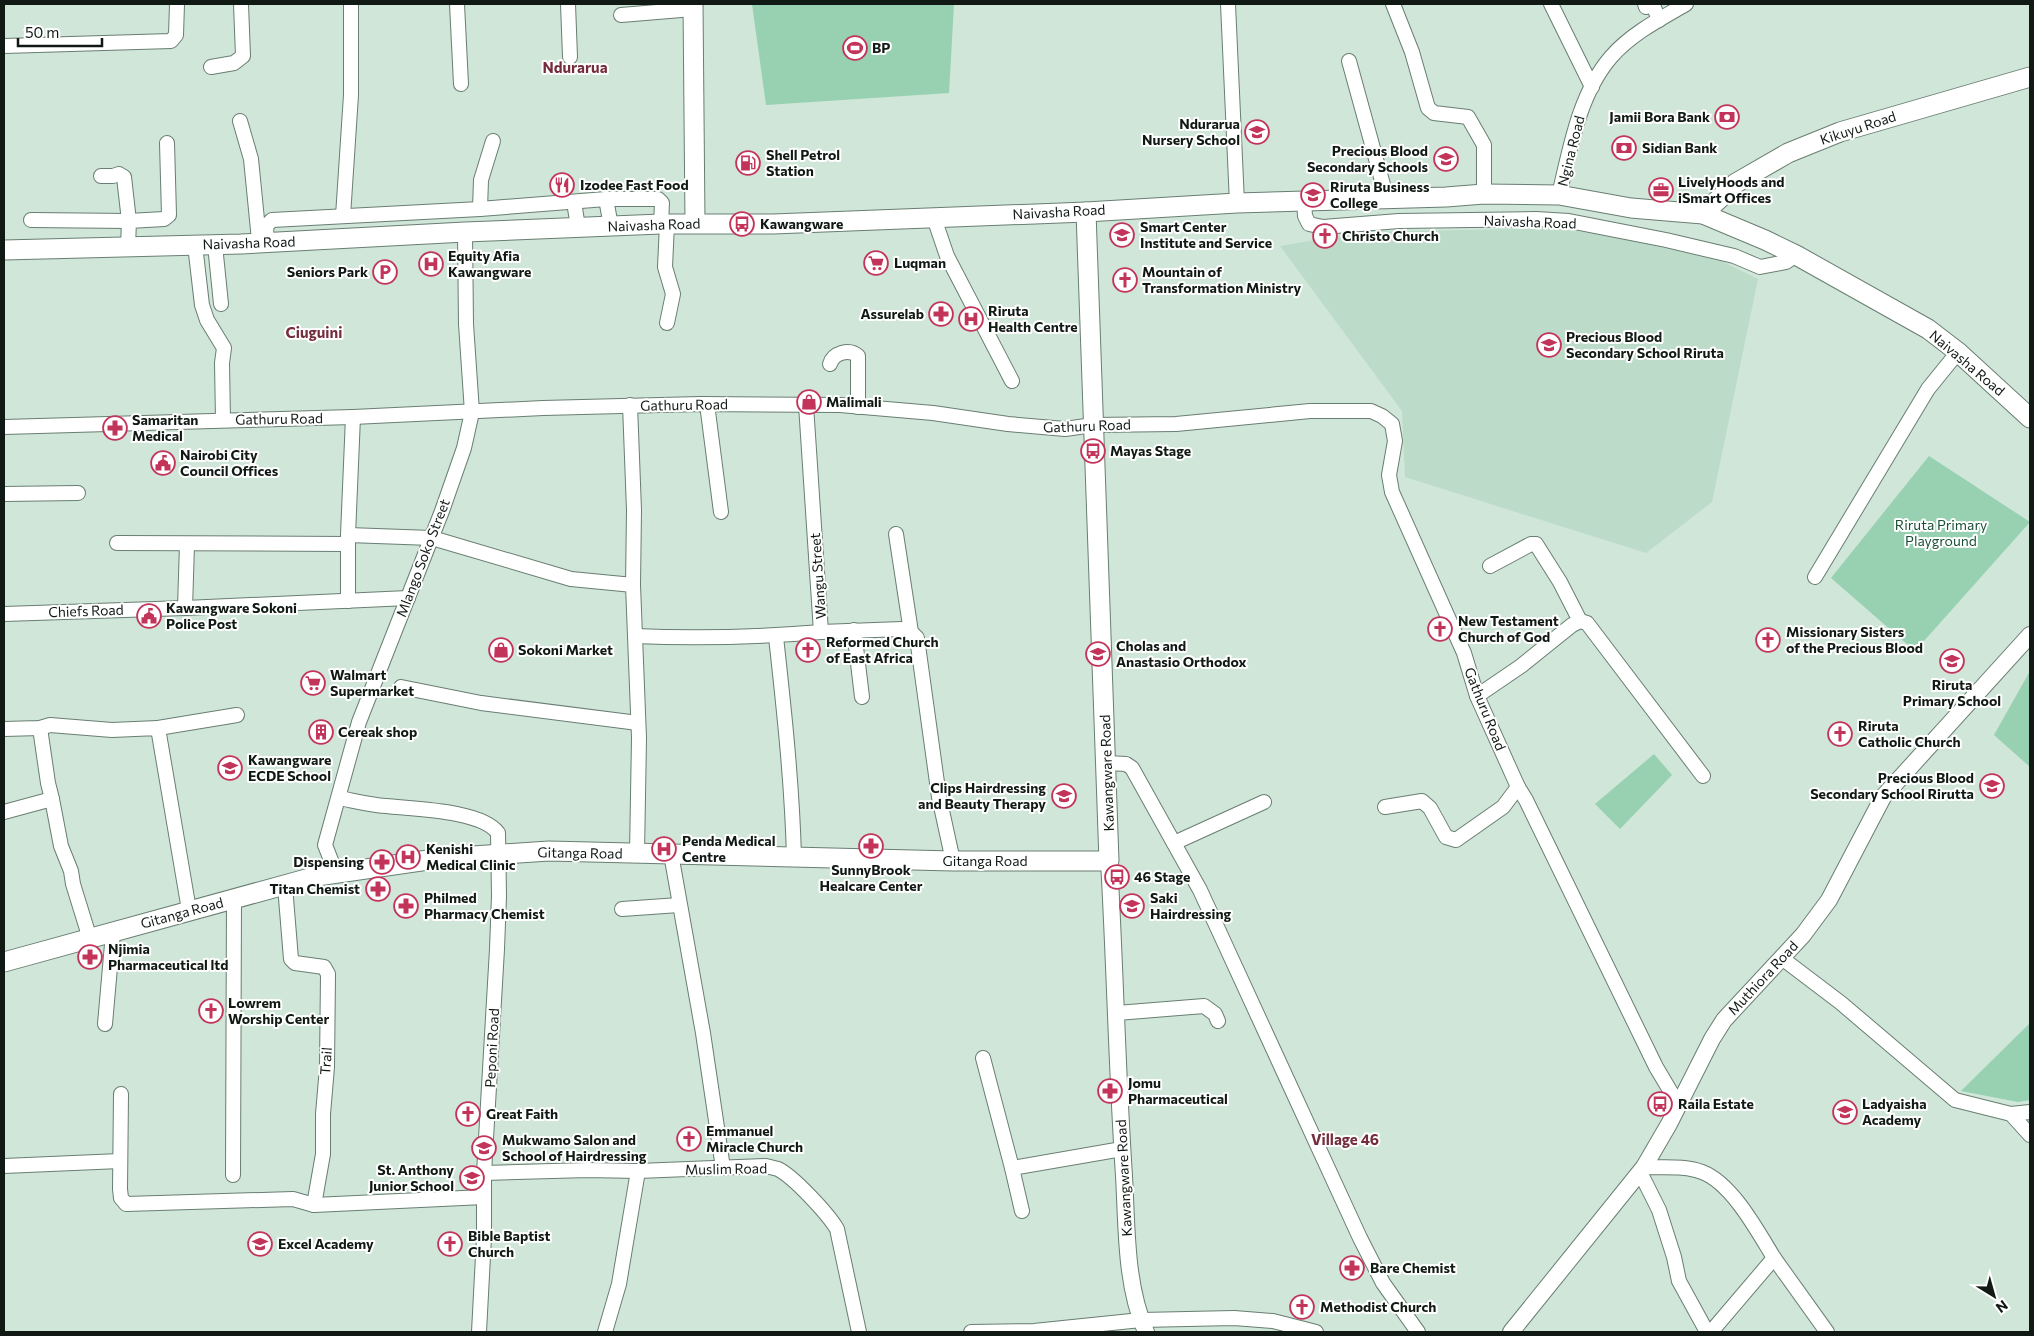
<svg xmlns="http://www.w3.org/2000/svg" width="2034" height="1336" font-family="Commissioner,sans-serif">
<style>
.built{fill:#bddbc9}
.green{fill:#97d1b1}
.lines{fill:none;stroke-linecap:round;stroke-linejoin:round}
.minor-casing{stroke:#697e72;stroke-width:16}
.tertiary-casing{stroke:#697e72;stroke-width:18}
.secondary-casing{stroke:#697e72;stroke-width:21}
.minor{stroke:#fff;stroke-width:14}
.tertiary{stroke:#fff;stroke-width:16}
.secondary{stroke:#fff;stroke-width:19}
.labels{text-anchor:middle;stroke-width:4;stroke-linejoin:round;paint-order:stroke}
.poi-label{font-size:14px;font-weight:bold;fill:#111914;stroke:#fff;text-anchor:start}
.street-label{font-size:14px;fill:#111914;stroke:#fff}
.park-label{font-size:14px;fill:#195036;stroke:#fff}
.neighbourhood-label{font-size:15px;font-weight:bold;fill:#742d3c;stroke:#fff}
</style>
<rect width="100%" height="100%" fill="#cfe6d8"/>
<polygon class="built" points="1561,228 1643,243 1721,261 1758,279 1712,502 1646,553 1405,477 1402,411 1280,246 1361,232"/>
<g class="green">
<polygon points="752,4 954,4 949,93 766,105"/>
<polygon points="1929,456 2030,522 1915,651 1831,578"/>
<polygon points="2030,671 2030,767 1994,735"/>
<polygon points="1654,754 1672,775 1620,829 1595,804"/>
<polygon points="2030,1023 2030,1100 2018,1102 1961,1091"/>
</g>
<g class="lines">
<g class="minor-casing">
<g id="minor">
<polyline points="457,4 461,84"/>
<polyline points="568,4 570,57"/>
<polyline points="1228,4 1237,203"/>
<polyline points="1393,4 1412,52 1428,108 1434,113 1468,117 1484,145 1484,194"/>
<polyline points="1551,4 1592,87"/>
<polyline points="1645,4 1646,7 1653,5 1659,20"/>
<polyline points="621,15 693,9"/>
<polyline points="4,46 171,41 176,35 177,4"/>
<polyline points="1349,61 1387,199"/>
<polyline points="211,67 234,63 243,56 241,4"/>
<polyline points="240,121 251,159 259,240"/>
<path d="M1559 195C1570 149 1579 94 1611 57 1631 34 1660 19 1686 4"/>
<polyline points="606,199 611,226"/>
<polyline points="1304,201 1305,216 1309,224 1323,227 1399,221 1536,219 1569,221 1666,240 1734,256 1760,267 1786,262 1796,255"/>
<polyline points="574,202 578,227"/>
<polyline points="480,209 481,180 493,141"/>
<polyline points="343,216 351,95 351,4"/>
<polyline points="934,218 947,256 1012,381"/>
<polyline points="31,220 129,221 124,177 119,174 113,176 101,176"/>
<polyline points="667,224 665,267 673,294 667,323"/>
<polyline points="267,243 266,226 272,220 480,209 606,199 658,199 662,203 661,224"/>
<polyline points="195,245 202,305 207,320 224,348 222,363 223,420"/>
<polyline points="215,245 221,304"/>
<polyline points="128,246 129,221 164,219 169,215 167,143"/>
<path d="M830 364C833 353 849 348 858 356V407"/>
<polyline points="707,404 721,512"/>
<polyline points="630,405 634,510 633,585"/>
<polyline points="806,405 821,632 902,629 911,632 917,638 939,797 953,861"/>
<polyline points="4,427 353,417 543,408 700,404 840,405 933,413 1008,424 1065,429 1093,425 1176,424 1310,411 1371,411 1382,416 1392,424 1395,441 1389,475 1392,492 1464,653 1477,696 1518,787 1526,800 1656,1067 1678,1104"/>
<polyline points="4,494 78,493"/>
<polyline points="896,534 911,632"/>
<polyline points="348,535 432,538 571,579 633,585 639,738 637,854"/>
<polyline points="117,543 348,544"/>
<polyline points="1490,566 1531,544 1536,544 1560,582 1580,621"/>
<polyline points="1815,577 1928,389 1958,352"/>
<polyline points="348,601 348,535 353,417"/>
<polyline points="185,608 187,544"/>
<polyline points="4,614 185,608 408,598"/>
<polyline points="854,630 862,697"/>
<path d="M635 636C698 639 759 637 821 632"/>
<path d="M776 637C784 709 792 783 794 857"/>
<polyline points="401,687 481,703 638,723"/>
<polyline points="1477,696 1521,666 1572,625 1580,621 1587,623 1703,776"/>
<polyline points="40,728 48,783 52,799"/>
<polyline points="158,728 237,715"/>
<polyline points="4,729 40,728 50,725 112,730 158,728 189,910"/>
<polyline points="1107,763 1126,764 1132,768 1200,890 1360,1238 1383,1283 1418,1332"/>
<path d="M339 798C355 801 370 805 386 806 412 809 482 810 498 833L499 896 497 949 484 1173V1237L479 1332"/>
<polyline points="1385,807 1422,801 1430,808 1446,837 1456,840 1503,807 1518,787"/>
<polyline points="4,812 52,799 61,846 71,871 73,884 90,939"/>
<polyline points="1174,843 1264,802"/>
<polyline points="671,854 703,1033 723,1168"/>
<polyline points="336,873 325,845 359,722 442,511 464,448 472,412 466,324 465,232"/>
<polyline points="285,886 291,959 295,963 324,967 328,974 327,1067 323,1114 323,1154 314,1205"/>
<polyline points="622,909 679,905"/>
<polyline points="1783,959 1841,1003 1955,1100 2011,1114 2030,1135"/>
<polyline points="1117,1013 1204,1006 1215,1014 1218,1021"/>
<polyline points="105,1024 113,933"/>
<polyline points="983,1058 1012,1168"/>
<polyline points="121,1094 120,1189 121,1198 126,1204 293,1199 314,1205 484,1197"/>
<polyline points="2011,1114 2030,1112"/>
<polyline points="4,1166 120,1161"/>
<path d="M1644 1167C1662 1168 1685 1165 1702 1172 1732 1183 1758 1232 1774 1258L1711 1332"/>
<polyline points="1640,1172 1659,1210 1674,1257 1679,1281 1707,1332"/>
<path d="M484 1173 588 1170 638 1171 766 1166C770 1167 774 1168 778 1169 794 1177 828 1214 837 1229L859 1332"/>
<polyline points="233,1175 234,899"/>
<polyline points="1022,1211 1012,1168 1122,1149"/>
<polyline points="1774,1258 1827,1332"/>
<polyline points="605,1332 619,1284 638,1171"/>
<polyline points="971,1332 1034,1331 1141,1320 1234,1318 1273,1321 1316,1332"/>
</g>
</g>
<g class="tertiary-casing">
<g id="tertiary">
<path d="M1109 861C1115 966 1117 1071 1124 1176 1127 1227 1125 1284 1146 1332"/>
<polyline points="1511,1332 1644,1167 1669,1124 1712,1039 1724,1020 1803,935 1829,900 1883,797 2030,635"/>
</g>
</g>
<g class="secondary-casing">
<g id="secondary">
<polyline points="693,4 695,223"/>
<polyline points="1703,214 1736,183 1788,153 1840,132 2030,77"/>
<polyline points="4,250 241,244 465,232 661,224 773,224 1086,212 1237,203 1446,197 1484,194 1559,195 1631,208 1703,214 1765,240 1796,255 1928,329 1958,352 2030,418"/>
<polyline points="4,962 317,876 442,858 549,851 953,861 1109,861 1086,212"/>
</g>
</g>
<use href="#minor" class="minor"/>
<use href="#tertiary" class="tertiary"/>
<use href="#secondary" class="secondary"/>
</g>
<defs>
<g id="stadium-ring" transform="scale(1.25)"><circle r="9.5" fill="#fff" stroke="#c3345b" stroke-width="1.5"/><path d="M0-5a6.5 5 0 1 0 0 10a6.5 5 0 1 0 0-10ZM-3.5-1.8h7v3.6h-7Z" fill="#c3345b"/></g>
<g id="bank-ring" transform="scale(1.25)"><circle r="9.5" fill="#fff" stroke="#c3345b" stroke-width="1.5"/><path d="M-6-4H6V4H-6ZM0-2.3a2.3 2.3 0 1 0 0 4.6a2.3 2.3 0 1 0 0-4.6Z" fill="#c3345b"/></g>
<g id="school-ring" transform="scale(1.25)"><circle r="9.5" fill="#fff" stroke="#c3345b" stroke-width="1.5"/><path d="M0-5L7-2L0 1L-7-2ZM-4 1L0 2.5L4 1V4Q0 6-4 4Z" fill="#c3345b"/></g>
<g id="fuel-ring" transform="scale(1.25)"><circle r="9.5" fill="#fff" stroke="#c3345b" stroke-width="1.5"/><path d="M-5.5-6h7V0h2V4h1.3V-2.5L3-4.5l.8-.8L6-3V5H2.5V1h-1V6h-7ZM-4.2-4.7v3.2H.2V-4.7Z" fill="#c3345b"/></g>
<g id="restaurant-ring" transform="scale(1.25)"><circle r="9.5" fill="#fff" stroke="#c3345b" stroke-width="1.5"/><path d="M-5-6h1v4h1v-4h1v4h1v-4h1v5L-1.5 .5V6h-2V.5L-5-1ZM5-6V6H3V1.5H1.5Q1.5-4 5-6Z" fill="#c3345b"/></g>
<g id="office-ring" transform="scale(1.25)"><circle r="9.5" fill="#fff" stroke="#c3345b" stroke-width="1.5"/><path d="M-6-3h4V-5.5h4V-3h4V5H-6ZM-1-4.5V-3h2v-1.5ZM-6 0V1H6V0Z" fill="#c3345b"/></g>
<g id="university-ring" transform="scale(1.25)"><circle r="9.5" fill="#fff" stroke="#c3345b" stroke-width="1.5"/><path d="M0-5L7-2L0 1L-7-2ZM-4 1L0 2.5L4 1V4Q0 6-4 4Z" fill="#c3345b"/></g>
<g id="bus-ring" transform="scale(1.25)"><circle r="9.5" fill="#fff" stroke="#c3345b" stroke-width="1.5"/><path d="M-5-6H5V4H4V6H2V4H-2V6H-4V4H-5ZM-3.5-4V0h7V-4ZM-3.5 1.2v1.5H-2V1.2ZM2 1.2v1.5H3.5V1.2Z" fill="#c3345b"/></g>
<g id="church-ring" transform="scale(1.25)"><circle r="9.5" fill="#fff" stroke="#c3345b" stroke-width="1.5"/><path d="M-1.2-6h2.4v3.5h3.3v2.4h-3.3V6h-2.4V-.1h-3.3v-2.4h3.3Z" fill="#c3345b"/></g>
<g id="supermarket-ring" transform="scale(1.25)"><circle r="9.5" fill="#fff" stroke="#c3345b" stroke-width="1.5"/><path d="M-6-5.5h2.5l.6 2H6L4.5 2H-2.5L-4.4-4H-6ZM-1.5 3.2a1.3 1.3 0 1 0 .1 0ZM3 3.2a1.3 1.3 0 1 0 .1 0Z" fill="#c3345b"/></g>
<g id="hospital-ring" transform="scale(1.25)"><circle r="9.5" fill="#fff" stroke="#c3345b" stroke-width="1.5"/><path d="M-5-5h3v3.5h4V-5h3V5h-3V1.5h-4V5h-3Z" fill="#c3345b"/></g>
<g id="parking-ring" transform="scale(1.25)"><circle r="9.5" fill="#fff" stroke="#c3345b" stroke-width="1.5"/><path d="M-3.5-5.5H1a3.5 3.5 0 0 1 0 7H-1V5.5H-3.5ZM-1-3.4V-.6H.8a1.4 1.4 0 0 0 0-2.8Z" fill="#c3345b"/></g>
<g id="pharmacy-ring" transform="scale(1.25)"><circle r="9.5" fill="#fff" stroke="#c3345b" stroke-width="1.5"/><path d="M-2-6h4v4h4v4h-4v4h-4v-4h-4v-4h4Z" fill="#c3345b"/></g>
<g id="shop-ring" transform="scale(1.25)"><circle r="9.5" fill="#fff" stroke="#c3345b" stroke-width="1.5"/><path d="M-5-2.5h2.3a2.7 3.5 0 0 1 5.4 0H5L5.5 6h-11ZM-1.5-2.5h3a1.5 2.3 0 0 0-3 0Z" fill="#c3345b"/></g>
<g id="civic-ring" transform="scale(1.25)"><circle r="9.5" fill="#fff" stroke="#c3345b" stroke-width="1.5"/><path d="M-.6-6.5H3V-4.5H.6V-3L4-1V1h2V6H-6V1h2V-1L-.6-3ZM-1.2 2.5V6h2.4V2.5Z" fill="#c3345b"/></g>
<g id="building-ring" transform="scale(1.25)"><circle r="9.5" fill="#fff" stroke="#c3345b" stroke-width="1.5"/><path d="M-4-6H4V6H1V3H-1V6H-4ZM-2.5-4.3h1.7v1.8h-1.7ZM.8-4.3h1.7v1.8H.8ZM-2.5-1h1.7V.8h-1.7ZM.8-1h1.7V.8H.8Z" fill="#c3345b"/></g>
</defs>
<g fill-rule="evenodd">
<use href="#stadium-ring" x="855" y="48"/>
<use href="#bank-ring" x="1727" y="117"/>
<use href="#school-ring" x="1257" y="132"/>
<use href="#bank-ring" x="1624" y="148"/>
<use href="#school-ring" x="1446" y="159"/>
<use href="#fuel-ring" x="748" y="163"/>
<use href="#restaurant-ring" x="562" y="185"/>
<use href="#office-ring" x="1661" y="190"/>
<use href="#university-ring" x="1313" y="195"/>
<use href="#bus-ring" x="742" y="224"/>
<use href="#university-ring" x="1122" y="235"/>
<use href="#church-ring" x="1325" y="236"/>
<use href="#supermarket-ring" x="876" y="263"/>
<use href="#hospital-ring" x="431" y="264"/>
<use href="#parking-ring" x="385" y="272"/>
<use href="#church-ring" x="1125" y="280"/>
<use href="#pharmacy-ring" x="941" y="314"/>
<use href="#hospital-ring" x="971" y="319"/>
<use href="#school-ring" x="1549" y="345"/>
<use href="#shop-ring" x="809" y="402"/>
<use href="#pharmacy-ring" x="115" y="428"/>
<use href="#bus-ring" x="1093" y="451"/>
<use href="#civic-ring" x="163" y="463"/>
<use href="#civic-ring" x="149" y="616"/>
<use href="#church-ring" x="1440" y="629"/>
<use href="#church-ring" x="1768" y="640"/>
<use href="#shop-ring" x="501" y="650"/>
<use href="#church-ring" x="808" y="650"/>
<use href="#school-ring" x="1098" y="654"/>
<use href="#school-ring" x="1952" y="661"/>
<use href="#supermarket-ring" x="313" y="683"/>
<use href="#building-ring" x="321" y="732"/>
<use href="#church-ring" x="1840" y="734"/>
<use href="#school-ring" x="230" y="768"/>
<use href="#school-ring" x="1992" y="786"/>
<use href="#school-ring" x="1064" y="796"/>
<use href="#pharmacy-ring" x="871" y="846"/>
<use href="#hospital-ring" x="664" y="849"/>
<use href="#hospital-ring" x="408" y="857"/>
<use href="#pharmacy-ring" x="382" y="862"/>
<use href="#bus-ring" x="1117" y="877"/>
<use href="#pharmacy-ring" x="378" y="889"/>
<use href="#pharmacy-ring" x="406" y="906"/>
<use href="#university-ring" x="1132" y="906"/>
<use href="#pharmacy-ring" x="90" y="957"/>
<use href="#church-ring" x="211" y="1011"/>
<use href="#pharmacy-ring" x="1110" y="1091"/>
<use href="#bus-ring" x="1660" y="1104"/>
<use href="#school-ring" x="1845" y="1112"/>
<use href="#church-ring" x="468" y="1114"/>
<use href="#church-ring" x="689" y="1139"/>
<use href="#university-ring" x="484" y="1148"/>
<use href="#school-ring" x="472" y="1178"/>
<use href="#school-ring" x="260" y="1244"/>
<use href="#church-ring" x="450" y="1244"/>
<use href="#pharmacy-ring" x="1352" y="1268"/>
<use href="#church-ring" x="1302" y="1307"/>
</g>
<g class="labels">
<g class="poi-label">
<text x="872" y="53">BP</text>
<text x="1710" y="122" text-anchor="end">Jamii Bora Bank</text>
<text x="1240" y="129" text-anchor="end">Ndurarua<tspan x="1240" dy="16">Nursery School</tspan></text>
<text x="1642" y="153">Sidian Bank</text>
<text x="1428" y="156" text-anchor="end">Precious Blood<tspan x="1428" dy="16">Secondary Schools</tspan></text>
<text x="766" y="160">Shell Petrol<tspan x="766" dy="16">Station</tspan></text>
<text x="1678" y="187">LivelyHoods and<tspan x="1678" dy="16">iSmart Offices</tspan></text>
<text x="580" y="190">Izodee Fast Food</text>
<text x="1330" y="192">Riruta Business<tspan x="1330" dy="16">College</tspan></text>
<text x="760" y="229">Kawangware</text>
<text x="1140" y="232">Smart Center<tspan x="1140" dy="16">Institute and Service</tspan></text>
<text x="1342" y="241">Christo Church</text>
<text x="448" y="261">Equity Afia<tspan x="448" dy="16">Kawangware</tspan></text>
<text x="894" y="268">Luqman</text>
<text x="368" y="277" text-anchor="end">Seniors Park</text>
<text x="1142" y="277">Mountain of<tspan x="1142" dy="16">Transformation Ministry</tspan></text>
<text x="988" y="316">Riruta<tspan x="988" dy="16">Health Centre</tspan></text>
<text x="924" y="319" text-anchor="end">Assurelab</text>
<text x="1566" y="342">Precious Blood<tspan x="1566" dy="16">Secondary School Riruta</tspan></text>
<text x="826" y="407">Malimali</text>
<text x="132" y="425">Samaritan<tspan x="132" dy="16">Medical</tspan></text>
<text x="1110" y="456">Mayas Stage</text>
<text x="180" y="460">Nairobi City<tspan x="180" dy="16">Council Offices</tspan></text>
<text x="166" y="613">Kawangware Sokoni<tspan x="166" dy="16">Police Post</tspan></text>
<text x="1458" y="626">New Testament<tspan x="1458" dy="16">Church of God</tspan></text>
<text x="1786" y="637">Missionary Sisters<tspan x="1786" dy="16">of the Precious Blood</tspan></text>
<text x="826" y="647">Reformed Church<tspan x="826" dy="16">of East Africa</tspan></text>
<text x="1116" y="651">Cholas and<tspan x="1116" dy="16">Anastasio Orthodox</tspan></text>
<text x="518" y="655">Sokoni Market</text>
<text x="330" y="680">Walmart<tspan x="330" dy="16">Supermarket</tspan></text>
<text x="1952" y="690" text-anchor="middle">Riruta<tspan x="1952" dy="16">Primary School</tspan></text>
<text x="1858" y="731">Riruta<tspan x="1858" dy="16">Catholic Church</tspan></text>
<text x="338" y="737">Cereak shop</text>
<text x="248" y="765">Kawangware<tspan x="248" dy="16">ECDE School</tspan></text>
<text x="1974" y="783" text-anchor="end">Precious Blood<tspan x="1974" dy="16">Secondary School Rirutta</tspan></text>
<text x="1046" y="793" text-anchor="end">Clips Hairdressing<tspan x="1046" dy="16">and Beauty Therapy</tspan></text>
<text x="682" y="846">Penda Medical<tspan x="682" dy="16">Centre</tspan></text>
<text x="426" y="854">Kenishi<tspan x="426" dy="16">Medical Clinic</tspan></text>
<text x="364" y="867" text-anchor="end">Dispensing</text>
<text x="871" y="875" text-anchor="middle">SunnyBrook<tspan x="871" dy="16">Healcare Center</tspan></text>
<text x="1134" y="882">46 Stage</text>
<text x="360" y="894" text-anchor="end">Titan Chemist</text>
<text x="424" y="903">Philmed<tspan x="424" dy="16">Pharmacy Chemist</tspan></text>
<text x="1150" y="903">Saki<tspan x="1150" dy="16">Hairdressing</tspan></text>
<text x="108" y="954">Njimia<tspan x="108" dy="16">Pharmaceutical ltd</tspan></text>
<text x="228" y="1008">Lowrem<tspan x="228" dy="16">Worship Center</tspan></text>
<text x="1128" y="1088">Jomu<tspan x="1128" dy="16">Pharmaceutical</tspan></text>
<text x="1678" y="1109">Raila Estate</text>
<text x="1862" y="1109">Ladyaisha<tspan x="1862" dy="16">Academy</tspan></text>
<text x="486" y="1119">Great Faith</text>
<text x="706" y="1136">Emmanuel<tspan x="706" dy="16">Miracle Church</tspan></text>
<text x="502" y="1145">Mukwamo Salon and<tspan x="502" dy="16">School of Hairdressing</tspan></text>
<text x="454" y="1175" text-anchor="end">St. Anthony<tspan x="454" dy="16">Junior School</tspan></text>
<text x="468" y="1241">Bible Baptist<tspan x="468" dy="16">Church</tspan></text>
<text x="278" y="1249">Excel Academy</text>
<text x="1370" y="1273">Bare Chemist</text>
<text x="1320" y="1312">Methodist Church</text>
</g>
<g class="street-label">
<text transform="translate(1858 128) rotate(-18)" y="5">Kikuyu Road</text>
<text transform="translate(1571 151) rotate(-76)" y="5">Ngina Road</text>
<text transform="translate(1059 212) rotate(-3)" y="5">Naivasha Road</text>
<text transform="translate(1530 222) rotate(2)" y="5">Naivasha Road</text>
<text transform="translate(654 225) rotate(-2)" y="5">Naivasha Road</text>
<text transform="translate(249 243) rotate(-2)" y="5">Naivasha Road</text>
<text transform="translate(1967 363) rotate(40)" y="5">Naivasha Road</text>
<text transform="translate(684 405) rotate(-1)" y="5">Gathuru Road</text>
<text transform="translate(279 419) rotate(-1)" y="5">Gathuru Road</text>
<text transform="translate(1087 426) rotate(-2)" y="5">Gathuru Road</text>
<text transform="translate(423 558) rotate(-69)" y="5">Mlango Soko Street</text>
<text transform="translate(818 576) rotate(-94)" y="5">Wangu Street</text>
<text transform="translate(86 611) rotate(-2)" y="5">Chiefs Road</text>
<text transform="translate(1485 709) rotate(68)" y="5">Gathuru Road</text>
<text transform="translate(1107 773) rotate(-92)" y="5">Kawangware Road</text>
<text transform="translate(580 853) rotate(1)" y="5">Gitanga Road</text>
<text x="985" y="866">Gitanga Road</text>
<text transform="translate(182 913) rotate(-15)" y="5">Gitanga Road</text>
<text transform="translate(1763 978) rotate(-47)" y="5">Muthiora Road</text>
<text transform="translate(492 1048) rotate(-87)" y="5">Peponi Road</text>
<text transform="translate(326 1061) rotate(-86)" y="5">Trail</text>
<text transform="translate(726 1169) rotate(-1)" y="5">Muslim Road</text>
<text transform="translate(1124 1178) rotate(-93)" y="5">Kawangware Road</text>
</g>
<g class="park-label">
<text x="1941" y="530">Riruta Primary<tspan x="1941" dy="16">Playground</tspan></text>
</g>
<g class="neighbourhood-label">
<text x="575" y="73">Ndurarua</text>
<text x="314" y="338">Ciuguini</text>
<text x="1345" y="1145">Village 46</text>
</g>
</g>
<rect width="2034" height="1336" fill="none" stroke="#111914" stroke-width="10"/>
<g transform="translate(1994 1296) rotate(143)" stroke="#ffffff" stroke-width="4" paint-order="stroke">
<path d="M0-4L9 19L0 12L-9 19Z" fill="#111914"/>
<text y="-8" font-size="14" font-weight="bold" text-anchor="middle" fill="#111914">N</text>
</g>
<path d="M18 38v8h84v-8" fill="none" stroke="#111914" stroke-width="2.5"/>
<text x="25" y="38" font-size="15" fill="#111914" stroke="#ffffff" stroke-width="4" paint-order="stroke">50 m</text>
</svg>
